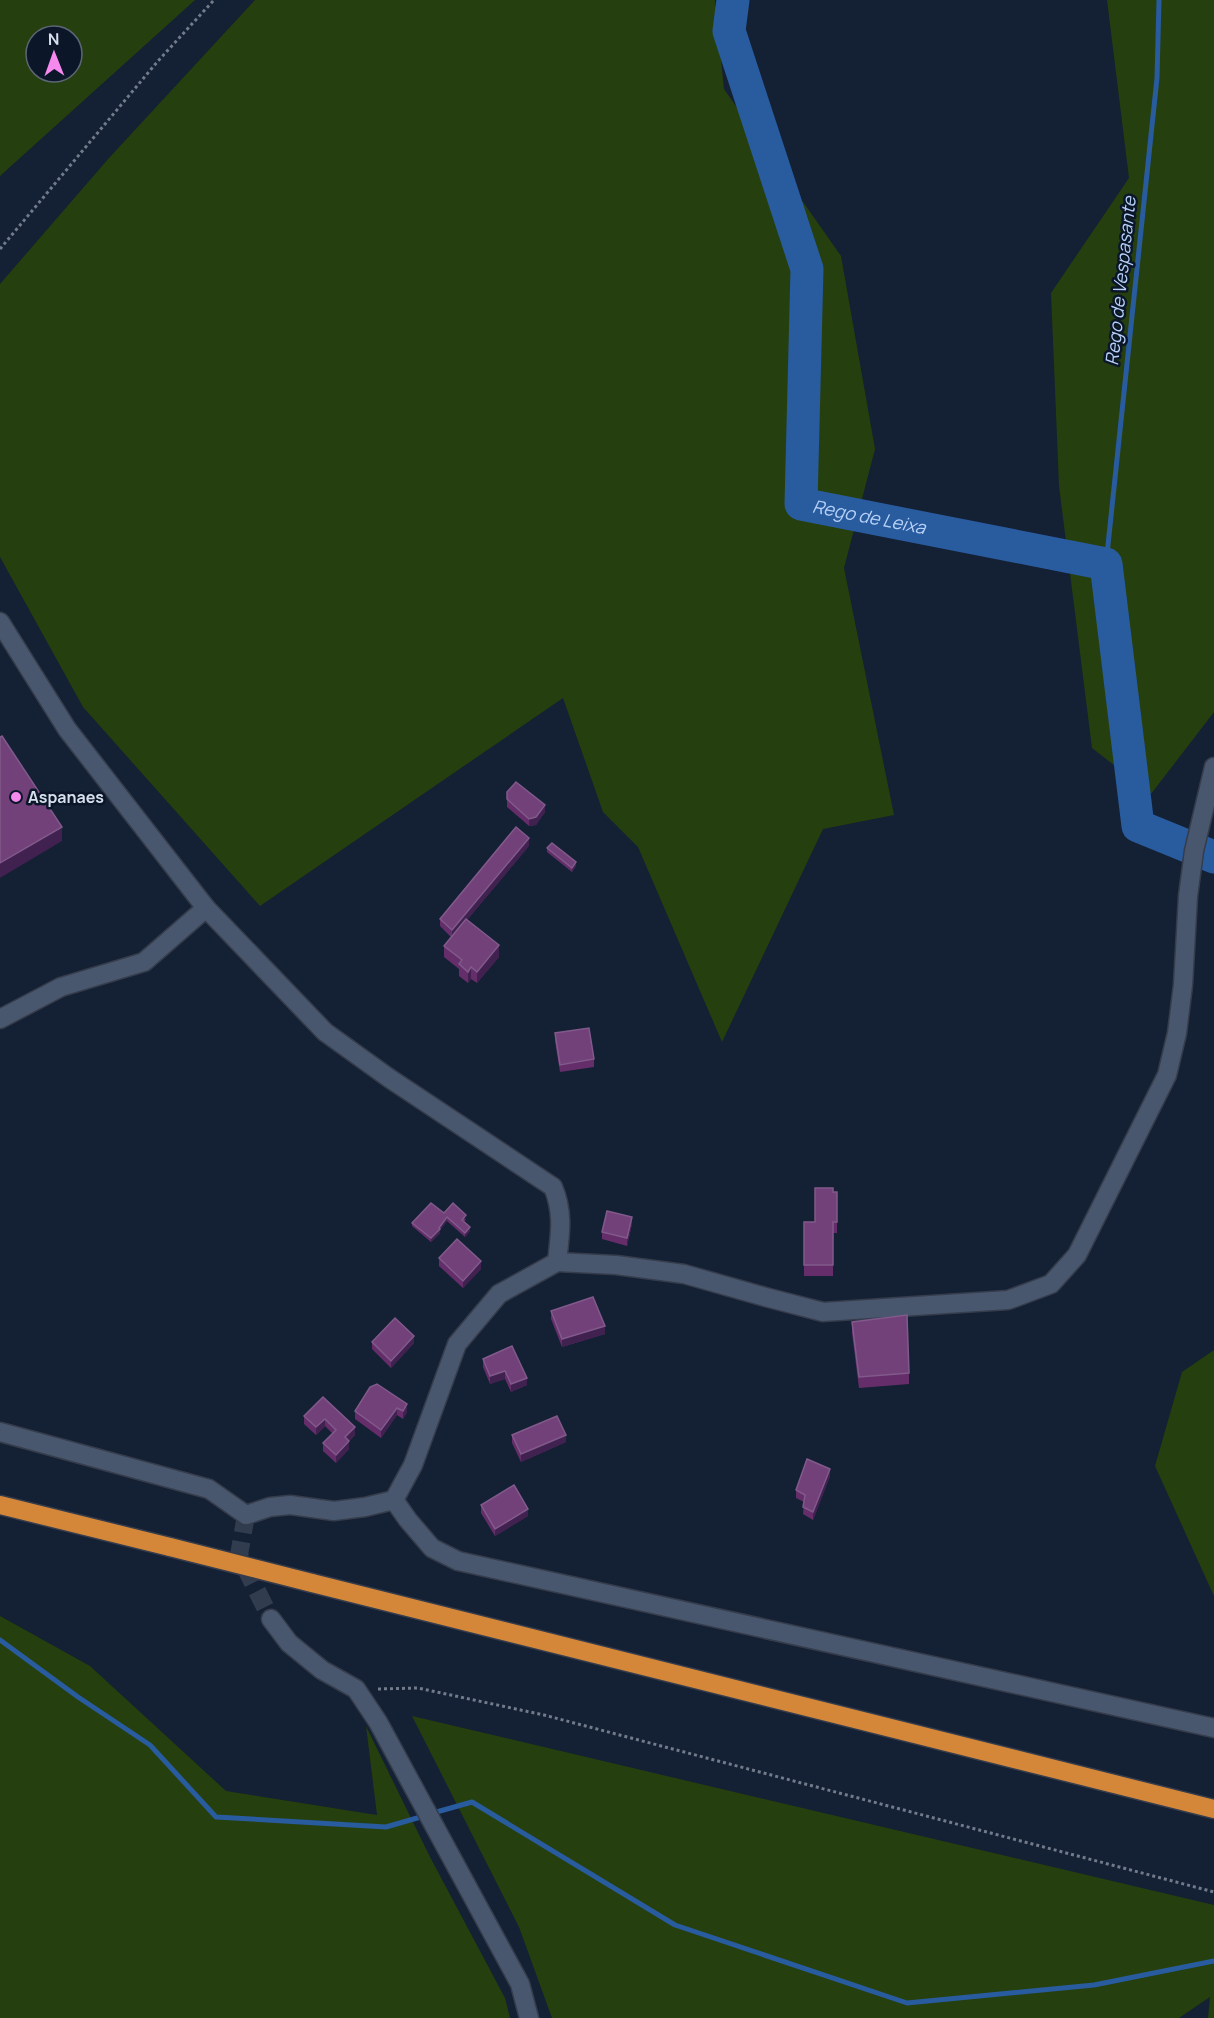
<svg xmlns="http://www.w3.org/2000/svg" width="1214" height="2018" font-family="Manrope,sans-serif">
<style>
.green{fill:#263f0e;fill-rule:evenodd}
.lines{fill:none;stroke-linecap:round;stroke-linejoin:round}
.stream{stroke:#295b9f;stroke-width:5}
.river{stroke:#295b9f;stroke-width:33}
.street-tunnel{stroke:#313d4f;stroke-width:18;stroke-dasharray:18 9;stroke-linecap:butt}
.street-casing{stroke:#353c4c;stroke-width:21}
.secondary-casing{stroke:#353c4c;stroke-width:21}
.highway-casing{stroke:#353c4c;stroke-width:21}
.path{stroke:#717b8b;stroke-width:3;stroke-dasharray:3 3;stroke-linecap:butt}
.street{stroke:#48576d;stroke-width:18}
.secondary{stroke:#48576d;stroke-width:18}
.highway{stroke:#d48739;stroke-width:18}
.highway-bridge-casing{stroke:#353c4c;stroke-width:21;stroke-linecap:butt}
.highway-bridge{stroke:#d48739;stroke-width:18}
.wall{fill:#652e6b}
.shaded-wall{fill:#40214f}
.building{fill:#724179;stroke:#815a8b;stroke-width:1.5}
.poi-dot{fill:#f589ee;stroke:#0b1629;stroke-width:2}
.labels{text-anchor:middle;stroke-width:5;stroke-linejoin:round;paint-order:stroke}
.poi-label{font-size:16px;font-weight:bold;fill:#d6dfec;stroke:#0b1629;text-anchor:start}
.water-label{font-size:18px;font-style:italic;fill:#b7d2f8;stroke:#0b1629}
</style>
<rect width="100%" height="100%" fill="#142033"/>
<g class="green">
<path d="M0 0H195L0 176ZM36 36H72V72H36Z"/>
<polygon points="255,0 715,0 724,89 841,256 875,449 844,568 894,815 823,829 722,1042 638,847 603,812 563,698 260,906 83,707 0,557 0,284 109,158"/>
<polygon points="1107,0 1214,0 1214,712 1151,794 1092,748 1059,486 1051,293 1129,178"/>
<polygon points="1214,1350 1214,1596 1155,1466 1182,1372"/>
<polygon points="0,1616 90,1666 226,1791 377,1815 366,1726 430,1857 505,1998 510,2018 0,2018"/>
<polygon points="412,1716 1214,1905 1214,2018 1208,2018 1210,1997 1179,2018 552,2018 519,1927"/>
</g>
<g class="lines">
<g class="stream">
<polyline points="1106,564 1157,78 1159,0"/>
<polyline points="0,1640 78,1697 150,1745 216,1817 386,1827 424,1816"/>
<polyline points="433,1813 472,1802 675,1925 907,2003 1094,1985 1214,1961"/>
</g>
<path class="river" id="s1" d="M733 0 729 31 807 269 801 504 1106 564 1138 826 1214 857"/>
<polyline class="street-tunnel" points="246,1515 239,1555 271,1619"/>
<g class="street-casing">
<g id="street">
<polyline points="0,1019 61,987 144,962 206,908"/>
<polyline points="557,1262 616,1265 684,1274 769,1298 823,1312 1008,1300 1051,1284 1077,1255 1167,1075 1177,1033 1183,985 1188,896 1194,851 1214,767"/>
<polyline points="0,1432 209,1489 246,1515"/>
<polyline points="394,1500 408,1520 432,1548 458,1561 1214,1728"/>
<polyline points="271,1619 289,1643 322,1670 356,1689 378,1722 520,1984 529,2018"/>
</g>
</g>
<g class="secondary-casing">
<path id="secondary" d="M0 622 67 729 206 908 325 1032 389 1078 553 1187C564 1213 560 1235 557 1262L499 1294 457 1344 413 1465 394 1500 365 1507 334 1511 290 1505 270 1507 246 1515"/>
</g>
<g class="highway-casing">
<g id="highway">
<polyline points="0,1505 170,1547"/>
<polyline points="312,1583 1214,1809"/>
</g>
</g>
<g class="path">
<polyline points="0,249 158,61 214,0"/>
<polyline points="378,1689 418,1688 544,1715 1214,1892"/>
</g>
<use href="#street" class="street"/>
<use href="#secondary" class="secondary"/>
<use href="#highway" class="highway"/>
<g class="highway-bridge-casing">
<polyline id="highway-bridge" points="170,1547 312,1583"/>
</g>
<use href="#highway-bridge" class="highway-bridge"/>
</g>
<g class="wall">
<polygon points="507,799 545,812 536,825 529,826 507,807"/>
<polygon points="529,846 467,920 499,957 477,983 471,979 468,983 459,976 459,969 444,957 444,946 451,937 440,926 440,919"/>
<polygon points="547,848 576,866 572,872 547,852"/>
<polygon points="555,1033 594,1059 594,1067 560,1072 555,1041"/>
<polygon points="833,1192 837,1222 837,1233 833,1233 833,1276 804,1276 804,1222 815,1222"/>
<polygon points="444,1213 466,1219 464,1222 470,1231 465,1237 447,1221 440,1230 440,1233 431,1242 412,1226 412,1223"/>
<polygon points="632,1224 627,1246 602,1239 602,1232"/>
<polygon points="439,1258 481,1269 463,1288 439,1266"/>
<polygon points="551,1311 605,1334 562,1347 551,1319"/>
<polygon points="852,1322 909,1373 909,1384 859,1388 852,1333"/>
<polygon points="372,1342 414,1343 391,1368 372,1349"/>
<polygon points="512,1346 527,1385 511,1392 505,1379 490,1384 483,1367 483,1359"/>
<polygon points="370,1387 407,1412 403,1419 397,1415 381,1438 355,1419 355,1411"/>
<polygon points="323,1397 355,1435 349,1441 349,1449 336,1463 323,1451 323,1443 333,1434 325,1426 316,1435 304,1424 304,1416"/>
<polygon points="512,1435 566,1442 521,1462 512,1443"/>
<polygon points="830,1476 813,1520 803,1514 804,1502 796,1498 796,1490"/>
<polygon points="481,1505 528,1516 495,1536 481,1513"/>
</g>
<g class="shaded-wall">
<polygon points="545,805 545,812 536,825 529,826 529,819"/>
<polygon points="62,827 62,841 0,878 0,863"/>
<polygon points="529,838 529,846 452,938 452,930"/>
<polygon points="576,862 576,866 572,872 572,868"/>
<polygon points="499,945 499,957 477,983 477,972"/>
<polygon points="471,967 471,979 468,983 468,972"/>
<polygon points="447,1217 447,1221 440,1230 440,1233 431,1242 431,1238"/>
<polygon points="632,1217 632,1224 627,1246 627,1238"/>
<polygon points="470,1227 470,1231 465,1237 465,1233"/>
<polygon points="481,1261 481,1269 463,1288 463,1281"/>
<polygon points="605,1326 605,1334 562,1347 562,1339"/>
<polygon points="414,1336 414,1343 391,1368 391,1361"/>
<polygon points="505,1371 505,1379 490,1384 490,1376"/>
<polygon points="527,1378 527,1385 511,1392 511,1384"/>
<polygon points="407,1404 407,1412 403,1419 403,1411"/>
<polygon points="397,1408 397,1415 381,1438 381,1430"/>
<polygon points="325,1419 325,1426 316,1435 316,1427"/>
<polygon points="355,1427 355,1435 345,1445 345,1437"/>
<polygon points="566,1435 566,1442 521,1462 521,1454"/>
<polygon points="349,1441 349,1449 336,1463 336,1455"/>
<polygon points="830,1469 830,1476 813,1520 813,1512"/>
<polygon points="528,1509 528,1516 495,1536 495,1529"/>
</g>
<g class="building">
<polygon points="2,736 62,827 0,863 0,737"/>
<polygon points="516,782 545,805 536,817 529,819 507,799 507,792"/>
<polygon points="516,827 529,838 452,930 440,919"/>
<polygon points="552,843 576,862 572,868 547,848"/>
<polygon points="466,919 499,945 477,972 471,967 468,972 459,964 462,960 444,946"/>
<polygon points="589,1028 594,1059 560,1065 555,1033"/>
<polygon points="815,1188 833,1188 833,1192 837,1192 837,1222 833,1222 833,1265 804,1265 804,1222 815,1222"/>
<polygon points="431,1203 444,1213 453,1203 466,1215 462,1220 470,1227 465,1233 447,1217 439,1228 440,1229 431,1238 412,1223"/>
<polygon points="607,1211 632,1217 627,1238 602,1232"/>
<polygon points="457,1239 481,1261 463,1281 439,1258"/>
<polygon points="593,1297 605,1326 562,1339 551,1311"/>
<polygon points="907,1315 909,1373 859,1377 852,1322"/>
<polygon points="395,1318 414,1336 391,1361 372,1342"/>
<polygon points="512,1346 527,1378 511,1384 505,1371 490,1376 483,1359"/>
<polygon points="377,1384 407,1404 403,1411 397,1408 381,1430 355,1411 370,1387"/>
<polygon points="323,1397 355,1427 345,1437 349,1441 336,1455 323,1443 336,1430 325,1419 316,1427 304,1416"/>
<polygon points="557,1416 566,1435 521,1454 512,1435"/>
<polygon points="807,1459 830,1469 813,1512 803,1507 805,1495 796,1490"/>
<polygon points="514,1485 528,1509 495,1529 481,1505"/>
</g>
<circle class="poi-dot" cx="16" cy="797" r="6"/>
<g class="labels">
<g class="poi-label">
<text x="28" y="803">Aspanaes</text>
</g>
<g class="water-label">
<text transform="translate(1121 281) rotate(-84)" y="6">Rego de Vespasante</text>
<text dy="6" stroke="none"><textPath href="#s1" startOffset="586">Rego de Leixa</textPath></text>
</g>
</g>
<g transform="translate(54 54) rotate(359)"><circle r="28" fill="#0b1629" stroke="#5c6677" stroke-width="1.5"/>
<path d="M0-4.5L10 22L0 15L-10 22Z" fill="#f589ee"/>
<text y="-9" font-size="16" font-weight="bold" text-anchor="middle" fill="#d6dfec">N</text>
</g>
</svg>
